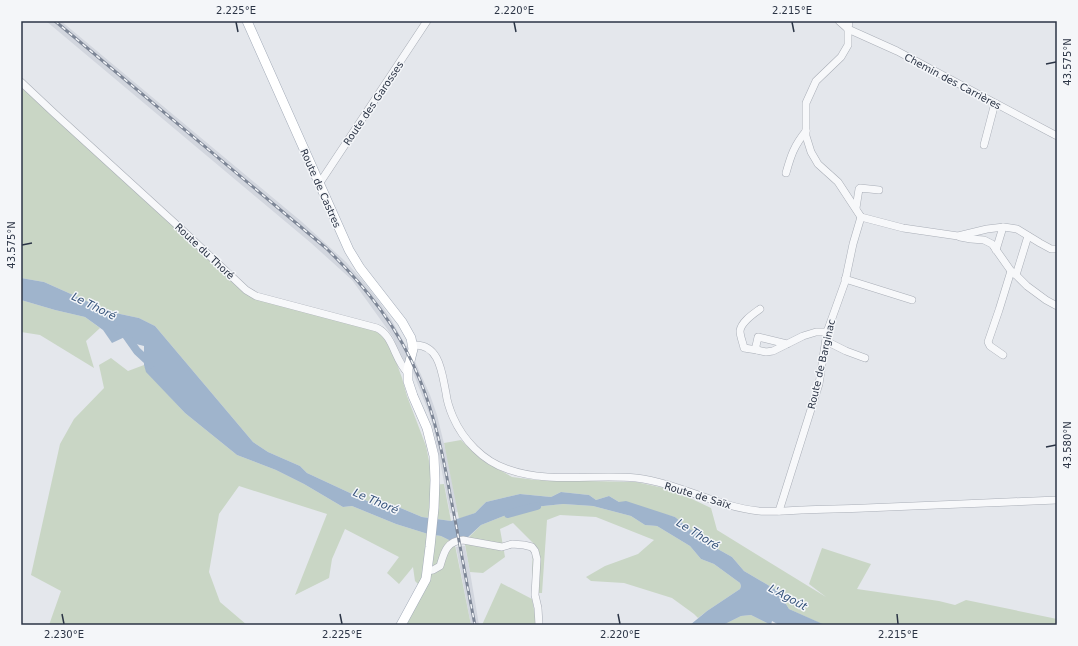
<svg xmlns="http://www.w3.org/2000/svg" width="1078" height="646" font-family="'DejaVu Sans',sans-serif">
<style>
.built{fill:#d2d6de}
.green{fill:#c9d6c5}
.water{fill:#9fb4cc}
.lines{fill:none;stroke-linecap:round;stroke-linejoin:round}
.river{stroke:#9fb4cc;stroke-width:8}
.minor-casing{stroke:#a9aeb7;stroke-width:8}
.major-casing{stroke:#a3abb8;stroke-width:10}
.minor{stroke:#f7f8fa;stroke-width:7}
.major{stroke:#fff;stroke-width:9}
.rail-casing{stroke:#7d8696;stroke-width:3}
.rail{stroke:#f4f6f9;stroke-width:1.5;stroke-dasharray:4.5;stroke-linecap:butt}
.ticks{fill:none;stroke:#2b3445;stroke-width:1.5}
.labels{text-anchor:middle;stroke-width:3;stroke-linejoin:round;paint-order:stroke}
.street-label{font-size:10px;fill:#2b3445;stroke:#f4f6f9}
.water-label{font-size:11px;font-style:italic;fill:#34527a;stroke:#f4f6f9}
.neatline{fill:none;stroke:#2b3445;stroke-width:1.5}
.ticks-label{font-size:10px;text-anchor:middle;fill:#2b3445}
</style>
<rect width="100%" height="100%" fill="#e4e7ec"/>
<g class="built">
<polygon points="46,21 61,21 302,222 346,262 364,282 378,300 391,319 406,346 410,348 406,363 402,362 393,337 352,280 311,243"/>
<polygon points="414,359 430,395 437,415 447,456 458,512 450,513 435,436 430,416 411,367"/>
<polygon points="465,546 470,572 479,625 471,625 456,547"/>
</g>
<g class="green">
<polygon points="21,78 242,287 254,294 380,326 394,356 402,378 407,396 426,446 430,466 430,485 444,484 451,521 422,517 391,504 378,506 307,473 300,466 268,452 253,442 155,326 139,318 120,314 100,307 44,282 21,278"/>
<polygon points="21,300 55,310 85,317 100,328 86,341 94,368 40,335 21,332"/>
<polygon points="111,358 128,371 144,365 147,372 185,413 237,455 276,470 304,484 343,507 352,506 396,524 428,534 441,536 451,541 454,540 471,625 404,625 425,591 415,581 413,567 399,584 387,573 399,557 345,529 332,559 329,578 295,595 327,514 239,486 219,514 209,572 220,602 247,625 49,625 61,591 31,575 60,444 74,419 104,388 99,365"/>
<polygon points="461,440 482,460 512,477 536,480 636,482 673,490 711,508 717,530 826,597 809,584 822,548 871,564 857,589 939,601 955,605 966,600 1057,619 1057,625 824,625 789,609 778,591 744,571 732,557 707,543 703,533 691,530 675,517 619,502 609,496 596,500 589,495 561,492 551,497 520,494 486,502 475,513 459,519 444,443"/>
<polygon points="563,504 593,506 631,516 645,525 657,526 690,546 701,559 714,564 740,583 741,586 740,589 707,611 698,618 694,614 672,598 624,583 591,581 586,577 605,566 638,554 654,540 596,517 560,515 547,520 542,593 536,593 532,579 533,543 513,523 500,529 505,557 483,573 470,572 464,539 468,538 481,525 524,508"/>
<polygon points="501,583 532,599 536,620 536,625 482,625"/>
<polygon points="751,615 771,625 723,625 741,616"/>
</g>
<polygon class="water" points="21,278 44,282 100,307 120,314 139,318 155,326 253,442 268,452 300,466 307,473 378,506 391,504 422,517 451,521 475,513 486,502 520,494 551,497 561,492 589,495 596,500 609,496 619,502 626,501 675,517 691,530 703,533 707,543 732,557 744,571 778,591 789,609 825,625 779,625 772,621 771,625 751,615 741,616 723,625 690,625 707,611 740,589 741,586 740,583 714,564 701,559 690,546 657,526 645,525 631,516 593,506 563,504 524,508 481,525 467,538 451,541 441,536 428,534 396,524 352,506 343,507 304,484 276,470 237,455 185,413 146,372 144,365 144,346 132,343 129,335 112,343 103,330 85,317 55,310 21,300"/>
<g class="lines">
<g class="river">
<polyline points="118,329 125,334 137,351 151,364"/>
<polyline points="508,514 537,506"/>
</g>
<g class="minor-casing">
<g id="minor">
<polyline points="839,21 848,29 897,51 1057,136"/>
<polyline points="849,21 848,29 848,45 841,57 816,81 806,103 806,136 811,152 818,164 838,182 861,217"/>
<path d="M21 82 54 113 179 227 246 290 256 296 377 328C394 336 394 360 408 373"/>
<polyline points="984,145 995,103"/>
<path d="M786 173C791 155 794 146 806 131"/>
<polyline points="319,184 427,21"/>
<polyline points="856,208 859,189 860,188 879,190"/>
<polyline points="861,217 903,228 958,236 987,229 1004,227 1017,229 1040,243 1051,249 1057,249"/>
<polyline points="960,237 971,239 984,240 992,244 1011,271 1016,275 1027,286 1046,300 1057,306"/>
<polyline points="996,250 1003,227"/>
<polyline points="1016,275 1028,236"/>
<polyline points="845,279 912,300"/>
<polyline points="826,341 846,351 865,358"/>
<polyline points="787,344 758,337 756,346 757,350 766,352 773,351 803,336 816,332 827,332"/>
<path d="M413 345C440 343 442 374 446 393 447 402 450 410 453 417 463 440 483 461 507 469 548 484 593 474 636 478 679 483 717 507 759 511 774 512 788 511 803 510 823 509 844 509 865 508 929 505 993 503 1057 500"/>
<path d="M757 350 744 348C743 343 740 336 740 331 741 322 753 314 760 309"/>
<polyline points="1003,355 990,346 988,342 999,310 1011,271"/>
<polyline points="779,511 819,384 827,332 845,282 853,244 861,217"/>
<path d="M427 571 433 570 440 566C444 553 446 541 463 540L502 547 512 544 524 545 532 547 535 551 537 559 535 595 538 608 539 625"/>
</g>
</g>
<g class="major-casing">
<polyline id="major" points="247,21 349,250 360,268 402,322 411,338 413,349 408,369 408,381 413,396 427,428 434,456 435,480 434,508 430,547 426,579 401,625"/>
</g>
<use href="#minor" class="minor"/>
<use href="#major" class="major"/>
<g class="rail-casing">
<path id="rail" d="M55 21 326 248C366 287 399 328 420 380 435 417 443 455 450 494 459 538 466 581 475 625"/>
</g>
<use href="#rail" class="rail"/>
</g>
<path class="ticks" d="M236 22 238 32M514 22 516 32M792 22 794 32M1046 64 1056 62M22 245 32 243M1046 447 1056 445M62 614 64 624M340 614 342 624M618 614 620 624M897 614 898 624"/>
<g class="labels">
<g class="street-label">
<text transform="translate(953 81) rotate(28)" y="4">Chemin des Carrières</text>
<text transform="translate(373 103) rotate(-56)" y="4">Route des Garosses</text>
<text transform="translate(321 188) rotate(66)" y="4">Route de Castres</text>
<text transform="translate(205 251) rotate(43)" y="4">Route du Thoré</text>
<text transform="translate(821 364) rotate(-77)" y="4">Route de Barginac</text>
<text transform="translate(698 495) rotate(17)" y="4">Route de Saïx</text>
</g>
<g class="water-label">
<text transform="translate(94 306) rotate(26)" y="4">Le Thoré</text>
<text transform="translate(376 501) rotate(23)" y="4">Le Thoré</text>
<text transform="translate(698 534) rotate(32)" y="4">Le Thoré</text>
<text transform="translate(788 597) rotate(29)" y="4">L'Agoût</text>
</g>
</g>
<rect width="1078" height="646" fill="none" stroke="#f4f6f9" stroke-width="44"/>
<rect x="22" y="22" width="1034" height="602" class="neatline"/>
<g class="ticks-label">
<text x="236" y="14">2.225°E</text>
<text x="514" y="14">2.220°E</text>
<text x="792" y="14">2.215°E</text>
<text transform="translate(1067 62) rotate(-90)" y="4">43.575°N</text>
<text transform="translate(11 245) rotate(-90)" y="4">43.575°N</text>
<text transform="translate(1067 445) rotate(-90)" y="4">43.580°N</text>
<text x="64" y="638">2.230°E</text>
<text x="342" y="638">2.225°E</text>
<text x="620" y="638">2.220°E</text>
<text x="898" y="638">2.215°E</text>
</g>
</svg>
